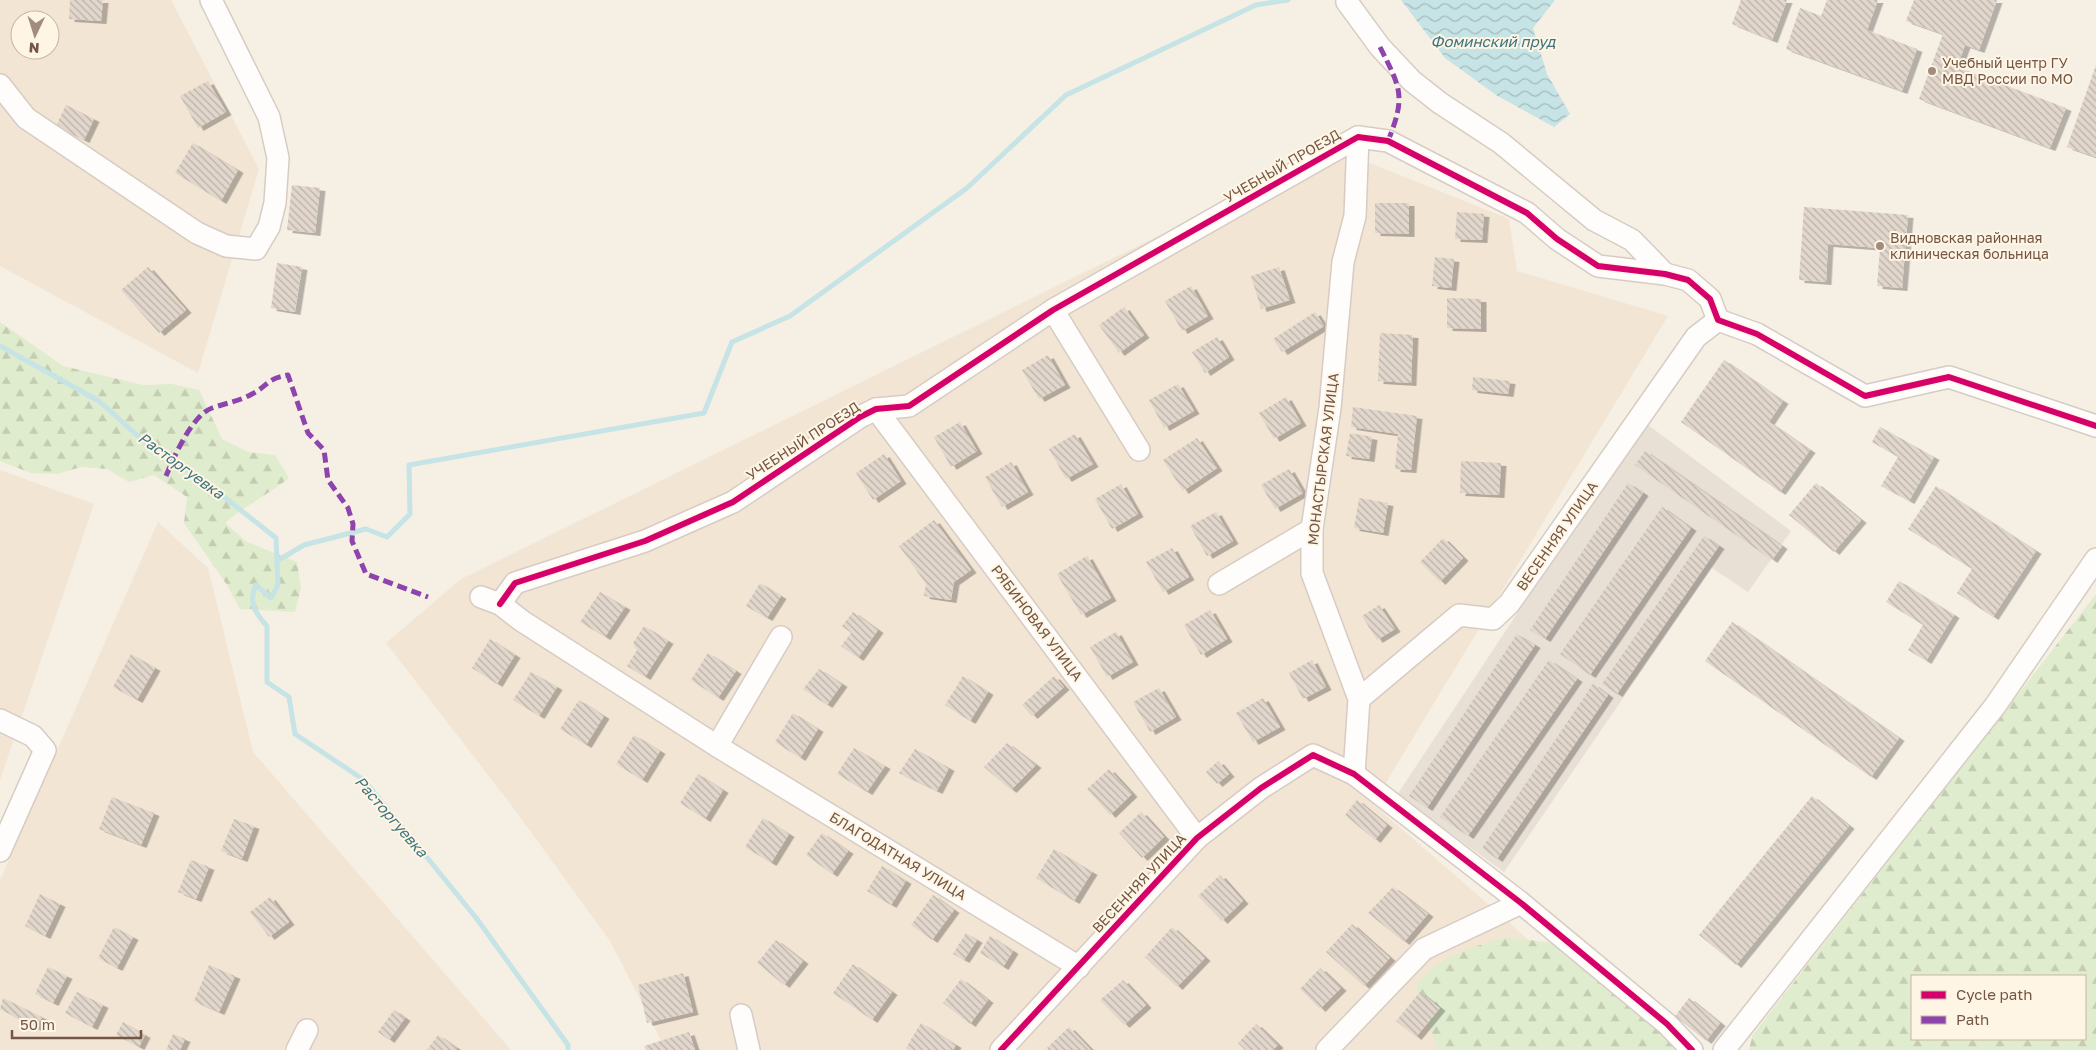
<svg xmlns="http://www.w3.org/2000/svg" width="2096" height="1050" font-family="'Golos Text',sans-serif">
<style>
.residential{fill:#f2e5d4;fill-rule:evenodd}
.industrial{fill:#e8dfd5}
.forest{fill:url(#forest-firs);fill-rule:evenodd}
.water{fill:url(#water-waves)}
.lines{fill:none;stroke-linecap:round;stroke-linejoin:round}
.stream{stroke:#c6e3e5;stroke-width:5}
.building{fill:url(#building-back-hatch);filter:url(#shadow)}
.minor-casing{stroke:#d7ccc3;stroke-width:24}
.minor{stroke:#fefdfb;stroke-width:21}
.quiet{stroke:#8e44ad;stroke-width:5;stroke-dasharray:10 5;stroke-linecap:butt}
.cycleway-casing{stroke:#fff5e4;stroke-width:9}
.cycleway{stroke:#d6006c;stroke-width:6}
.poi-dot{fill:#a18c7d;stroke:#fff5e4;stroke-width:2}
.labels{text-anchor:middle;stroke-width:4;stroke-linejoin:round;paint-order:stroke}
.poi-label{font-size:14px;fill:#735645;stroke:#fff5e4;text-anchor:start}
.street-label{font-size:14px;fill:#735645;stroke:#fff5e4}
.water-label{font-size:15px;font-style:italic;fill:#3c7481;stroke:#fff5e4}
</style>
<defs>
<pattern id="forest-firs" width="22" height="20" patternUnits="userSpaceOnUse" patternTransform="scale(1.25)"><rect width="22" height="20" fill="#e0ecce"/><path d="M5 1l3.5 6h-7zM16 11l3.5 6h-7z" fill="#c4ccb2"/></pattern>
<pattern id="water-waves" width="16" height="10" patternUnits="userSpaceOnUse" patternTransform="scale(1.25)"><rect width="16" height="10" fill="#c6e3e5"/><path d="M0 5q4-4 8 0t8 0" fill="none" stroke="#a5bbbb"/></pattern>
<pattern id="building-back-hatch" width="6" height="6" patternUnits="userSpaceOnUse" patternTransform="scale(1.25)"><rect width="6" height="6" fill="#e2d7cc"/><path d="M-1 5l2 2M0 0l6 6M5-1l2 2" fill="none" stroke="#bcb1a7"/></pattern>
<filter id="shadow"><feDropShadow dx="5.5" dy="3" stdDeviation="0" flood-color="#0004"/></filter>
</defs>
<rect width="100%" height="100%" fill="#f6efe4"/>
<g class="residential">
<path d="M0 0H171L259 169 198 373 0 266ZM20 20H50V50H20Z"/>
<polygon points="1335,149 1509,219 1517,271 1668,316 1373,804 1512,925 1643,1050 666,1050 610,941 512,806 386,643 461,579"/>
<polygon points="0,470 94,504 0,780"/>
<polygon points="158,522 208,568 253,752 511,1050 0,1050 0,880"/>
</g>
<polygon class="industrial" points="1644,422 1791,531 1748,592 1712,568 1504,872 1397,795"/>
<g class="forest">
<path d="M0 322 63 366 143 385 172 384 199 390 222 439 248 452 275 455 289 478C268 495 245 505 225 523L247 542 297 562 301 588 295 612 240 609 227 585 184 523 187 497 154 475 129 482 107 469 81 467 57 474 31 473 0 461Z"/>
<path d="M2096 594V1050H1749L1752 1036ZM2085 976V1039H1912V976Z"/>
<path d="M1507 937 1592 948 1680 1050H1438L1416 987C1434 957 1475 946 1507 937Z"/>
</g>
<polygon class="water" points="1401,0 1555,0 1533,28 1547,74 1570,114 1554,127 1496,95 1445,58"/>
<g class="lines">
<g class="stream">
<path d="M0 346 99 401 149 446 200 478 276 538 278 585 271 598 256 585C248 602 255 613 267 626V682L289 697 295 734 364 780 477 919 568 1045V1050"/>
<polyline points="277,561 304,545 366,529 387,537 410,514 409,465 704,413 732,342 790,316 967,188 1066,95 1256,5 1288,0"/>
</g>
</g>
<g class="building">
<polygon points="70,0 103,0 101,21 69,19"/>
<polygon points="1741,0 1787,0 1772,40 1732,24"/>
<polygon points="1827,0 1878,0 1867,30 1917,49 1902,91 1786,49 1800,8 1821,16"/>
<polygon points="1914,0 1997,0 1979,50 1965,45 1957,67 2066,108 2050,148 1919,99 1943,34 1906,21"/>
<polygon points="2096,65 2096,157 2067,147"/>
<polygon points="208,81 226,112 198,128 180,96"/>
<polygon points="66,105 94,119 84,140 56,126"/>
<polygon points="193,143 238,170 221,201 175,173"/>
<polygon points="292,185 320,188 315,233 287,230"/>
<polygon points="1375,203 1409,203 1409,234 1375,233"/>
<polygon points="1804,207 1908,215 1902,288 1877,286 1880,248 1828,244 1826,282 1799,280"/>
<polygon points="1457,212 1484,214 1482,240 1455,239"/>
<polygon points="1435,257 1454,259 1451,288 1432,286"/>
<polygon points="277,263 302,267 295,312 271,308"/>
<polygon points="148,267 186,310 159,333 121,290"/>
<polygon points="1279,267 1290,300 1261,309 1251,276"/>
<polygon points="1191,286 1208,316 1182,331 1165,301"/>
<polygon points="1447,298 1481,299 1481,329 1447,328"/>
<polygon points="1124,307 1144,335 1119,353 1099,325"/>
<polygon points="1315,312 1324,326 1282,352 1273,339"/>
<polygon points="1380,333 1413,335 1411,383 1378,381"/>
<polygon points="1217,337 1229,357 1205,373 1192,352"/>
<polygon points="1048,355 1065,385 1039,399 1022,370"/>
<polygon points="1724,360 1783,401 1769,422 1810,450 1780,492 1681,422"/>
<polygon points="1473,377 1510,381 1508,394 1472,390"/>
<polygon points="1178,384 1194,411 1164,428 1149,400"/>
<polygon points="1286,397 1301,423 1274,439 1259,413"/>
<polygon points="1353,407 1417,416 1411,470 1395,469 1398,434 1351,427"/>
<polygon points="960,422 977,451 951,467 934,437"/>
<polygon points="1880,427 1934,457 1909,501 1881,486 1898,457 1872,442"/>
<polygon points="1350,433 1372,437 1369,459 1346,456"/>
<polygon points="1075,434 1093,464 1066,479 1049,449"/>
<polygon points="1197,438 1217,468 1183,491 1163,460"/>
<polygon points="1645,451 1782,546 1772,560 1635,465"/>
<polygon points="884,454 901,481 873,500 856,473"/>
<polygon points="1461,461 1501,463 1499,495 1460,493"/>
<polygon points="1011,462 1028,492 1002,507 985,477"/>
<polygon points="1289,469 1303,493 1275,509 1261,485"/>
<polygon points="1628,483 1643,493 1545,639 1530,630"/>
<polygon points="1816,483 1861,520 1834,552 1789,515"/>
<polygon points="1121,484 1138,514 1112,529 1095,499"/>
<polygon points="1936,486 2036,551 1993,617 1957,593 1972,569 1908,529"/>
<polygon points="1359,498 1388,503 1383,533 1354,528"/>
<polygon points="1662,507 1691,528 1590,675 1560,654"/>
<polygon points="1216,512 1233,541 1207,556 1190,526"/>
<polygon points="934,520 971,570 954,582 951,600 924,596 926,584 899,546"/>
<polygon points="1704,536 1719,546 1617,694 1602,684"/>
<polygon points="1443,538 1463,558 1440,582 1420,562"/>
<polygon points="1172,548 1189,577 1163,592 1146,562"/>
<polygon points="1087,556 1111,598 1081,615 1057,574"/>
<polygon points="1899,581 1954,615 1926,661 1908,650 1923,625 1886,602"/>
<polygon points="760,583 781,596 767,618 746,606"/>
<polygon points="600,592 625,607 605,637 580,622"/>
<polygon points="1379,605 1395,629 1377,640 1362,616"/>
<polygon points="1210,610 1227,639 1201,655 1184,625"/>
<polygon points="853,612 878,630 858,658 841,646 851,633 842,626"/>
<polygon points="1732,622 1899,738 1871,777 1705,661"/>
<polygon points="644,626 668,641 645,677 627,666 637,650 633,643"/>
<polygon points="1116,632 1133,662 1107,677 1090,647"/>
<polygon points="1517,634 1535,645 1427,808 1409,796"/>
<polygon points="490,639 515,655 497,684 472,668"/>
<polygon points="708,653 736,671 718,698 691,680"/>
<polygon points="131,654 155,668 137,700 113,687"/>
<polygon points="1312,660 1326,687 1303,699 1289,673"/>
<polygon points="1549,660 1577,679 1468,836 1440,817"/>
<polygon points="819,669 842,684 827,705 803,689"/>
<polygon points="531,672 557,687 539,716 513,700"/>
<polygon points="963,676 988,692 970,721 945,705"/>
<polygon points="1054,676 1064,687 1032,716 1022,705"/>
<polygon points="1593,684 1608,695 1497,859 1482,848"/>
<polygon points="1159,688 1176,717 1150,732 1133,702"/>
<polygon points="1263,698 1280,727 1253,742 1236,713"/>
<polygon points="579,700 604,716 586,745 560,729"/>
<polygon points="793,713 818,729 800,758 775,742"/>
<polygon points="634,735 660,751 642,780 616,764"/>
<polygon points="1007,743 1036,765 1011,790 984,767"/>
<polygon points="854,748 885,766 867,792 837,774"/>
<polygon points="915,749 949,768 937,791 899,773"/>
<polygon points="1218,761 1229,774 1217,784 1206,772"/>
<polygon points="1109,769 1132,794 1110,815 1087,789"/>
<polygon points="698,774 723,790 705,819 680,803"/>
<polygon points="1812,796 1849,826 1736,965 1699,935"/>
<polygon points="112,797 154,813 141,845 99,829"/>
<polygon points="1357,800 1387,825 1375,840 1345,815"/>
<polygon points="1141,812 1164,837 1142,858 1119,833"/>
<polygon points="763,818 789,834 771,863 745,847"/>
<polygon points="234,819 254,826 242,859 221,851"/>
<polygon points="822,833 848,851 832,874 806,855"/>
<polygon points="1054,849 1092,872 1074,901 1036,878"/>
<polygon points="191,860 209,867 196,899 178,892"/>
<polygon points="882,866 906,881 891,905 867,891"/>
<polygon points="1220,875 1243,901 1222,921 1198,896"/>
<polygon points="1393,887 1428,914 1404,942 1368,913"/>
<polygon points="40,894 60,904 45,936 25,926"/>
<polygon points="933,895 954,910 932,940 911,925"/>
<polygon points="270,897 289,922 269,937 250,912"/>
<polygon points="1352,924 1390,958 1364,986 1326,952"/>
<polygon points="114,927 133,937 117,968 98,958"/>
<polygon points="1172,927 1205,958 1177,987 1145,957"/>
<polygon points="966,933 977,940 964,960 953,954"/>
<polygon points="990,936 1013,951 1003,967 980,953"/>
<polygon points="776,940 803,961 784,985 757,963"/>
<polygon points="853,964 892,992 872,1020 833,993"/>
<polygon points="209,965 235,976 219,1012 194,1001"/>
<polygon points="48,967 67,976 53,1003 35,994"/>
<polygon points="1320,968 1341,988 1320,1009 1300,989"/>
<polygon points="683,973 693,1012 647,1023 638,985"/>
<polygon points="961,979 988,1000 970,1024 943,1003"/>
<polygon points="1123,980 1146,1005 1124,1025 1100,1000"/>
<polygon points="77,992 103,1005 92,1027 65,1013"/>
<polygon points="1420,992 1440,1008 1416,1037 1396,1021"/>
<polygon points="3,998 42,1017 36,1028 0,1009"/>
<polygon points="1689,998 1720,1023 1706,1041 1675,1016"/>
<polygon points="394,1010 405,1018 389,1040 378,1032"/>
<polygon points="123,1022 145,1035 139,1047 116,1035"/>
<polygon points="921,1023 956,1045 953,1050 909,1050 906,1048"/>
<polygon points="1256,1024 1278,1045 1273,1050 1245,1050 1238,1043"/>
<polygon points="1069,1027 1091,1050 1049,1050 1047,1048"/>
<polygon points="689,1032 695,1050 646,1050 644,1046"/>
<polygon points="173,1034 185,1039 180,1050 166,1050"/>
<polygon points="438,1035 457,1048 456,1050 427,1050"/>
</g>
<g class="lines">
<g class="minor-casing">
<g id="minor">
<polyline points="1348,0 1347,2 1380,47 1412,81 1440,103 1501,143 1594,220 1632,240 1665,274"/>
<polyline points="0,85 26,118 197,233 226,246 256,249 269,227 275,203 278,158 269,117 211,0"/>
<polyline points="1053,310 1139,450"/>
<polyline points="876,409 1197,838"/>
<polyline points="1219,584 1312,529"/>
<polyline points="481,597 500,604 522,621 717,746 1079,967"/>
<polyline points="500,604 515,583 645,541 733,502 860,417 876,409 909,406 1053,310 1358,137 1388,141 1527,213 1557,239 1598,266 1665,274 1688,280 1710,299 1718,320 1757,334 1865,396 1949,377 2096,426"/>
<polyline points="1359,699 1459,615 1493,619 1509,604 1696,337 1718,320"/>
<polyline points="0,720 33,736 45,750 0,851"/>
<polyline points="717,746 781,637"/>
<polyline points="1354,774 1359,699 1312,573 1312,529 1330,408 1343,262 1355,216 1358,137"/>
<polyline points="741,1015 749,1050"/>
<polyline points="297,1050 307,1030"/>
<polyline points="1001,1050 1197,838 1261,788 1313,755 1354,774 1521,903 1667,1024 1692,1050"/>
<polyline points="1327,1050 1424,949 1521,903"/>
<polyline points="1724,1050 1995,706 2096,559"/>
</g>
</g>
<use href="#minor" class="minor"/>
<g class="quiet">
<path d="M1380 47C1401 89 1406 96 1388 141"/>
<path d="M166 476C174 457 192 415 212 408 226 403 240 401 252 394 269 385 266 379 288 375L308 433 324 450 328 480 348 508 353 524 352 541 366 574 428 597"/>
</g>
<g class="cycleway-casing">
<g id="cycleway">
<polyline points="500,604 515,583 645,541 733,502 860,417 876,409 909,406 1053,310 1358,137 1388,141 1527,213 1557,239 1598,266 1665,274 1688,280 1710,299 1718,320 1757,334 1865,396 1949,377 2096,426"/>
<polyline points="1001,1050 1197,838 1261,788 1313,755 1354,774 1521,903 1667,1024 1692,1050"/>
</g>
</g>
<use href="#cycleway" class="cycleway"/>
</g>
<g class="poi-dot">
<circle cx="1932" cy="71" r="5"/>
<circle cx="1880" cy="246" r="5"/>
</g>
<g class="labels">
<g class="poi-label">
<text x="1942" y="68">Учебный центр ГУ<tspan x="1942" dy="16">МВД России по МО</tspan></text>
<text x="1890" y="243">Видновская районная<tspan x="1890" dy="16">клиническая больница</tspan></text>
</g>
<g class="street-label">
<text transform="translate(1282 166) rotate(-30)" y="5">УЧЕБНЫЙ ПРОЕЗД</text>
<text transform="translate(803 441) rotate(-33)" y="5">УЧЕБНЫЙ ПРОЕЗД</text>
<text transform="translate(1323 459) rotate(-83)" y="5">МОНАСТЫРСКАЯ УЛИЦА</text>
<text transform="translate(1557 536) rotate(-55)" y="5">ВЕСЕННЯЯ УЛИЦА</text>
<text transform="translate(1037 623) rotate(53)" y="5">РЯБИНОВАЯ УЛИЦА</text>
<text transform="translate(898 856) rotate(31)" y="5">БЛАГОДАТНАЯ УЛИЦА</text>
<text transform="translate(1139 883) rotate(-47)" y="5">ВЕСЕННЯЯ УЛИЦА</text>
</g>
<g class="water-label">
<text x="1493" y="47">Фоминский пруд</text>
<text transform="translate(181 466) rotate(36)" y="5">Расторгуевка</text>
<text transform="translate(391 817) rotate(49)" y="5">Расторгуевка</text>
</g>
</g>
<rect x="1911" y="975" width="175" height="65" fill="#fff5e4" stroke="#c7b5a4"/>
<rect x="1921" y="991" width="25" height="8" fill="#d6006c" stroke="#c7b5a4"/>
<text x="1956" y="1000" font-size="15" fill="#735645">Cycle path</text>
<rect x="1921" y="1016" width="25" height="8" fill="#8e44ad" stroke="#c7b5a4"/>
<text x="1956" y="1025" font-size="15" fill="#735645">Path</text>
<g transform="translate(35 35) rotate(184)"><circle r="24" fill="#fff5e4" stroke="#c7b5a4"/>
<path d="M0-4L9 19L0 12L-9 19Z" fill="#a18c7d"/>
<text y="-8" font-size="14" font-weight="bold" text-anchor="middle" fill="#735645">N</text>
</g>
<path d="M12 1030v8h129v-8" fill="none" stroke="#735645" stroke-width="2.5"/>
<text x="20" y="1030" font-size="15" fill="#735645" stroke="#fff5e4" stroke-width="4" paint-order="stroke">50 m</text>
</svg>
